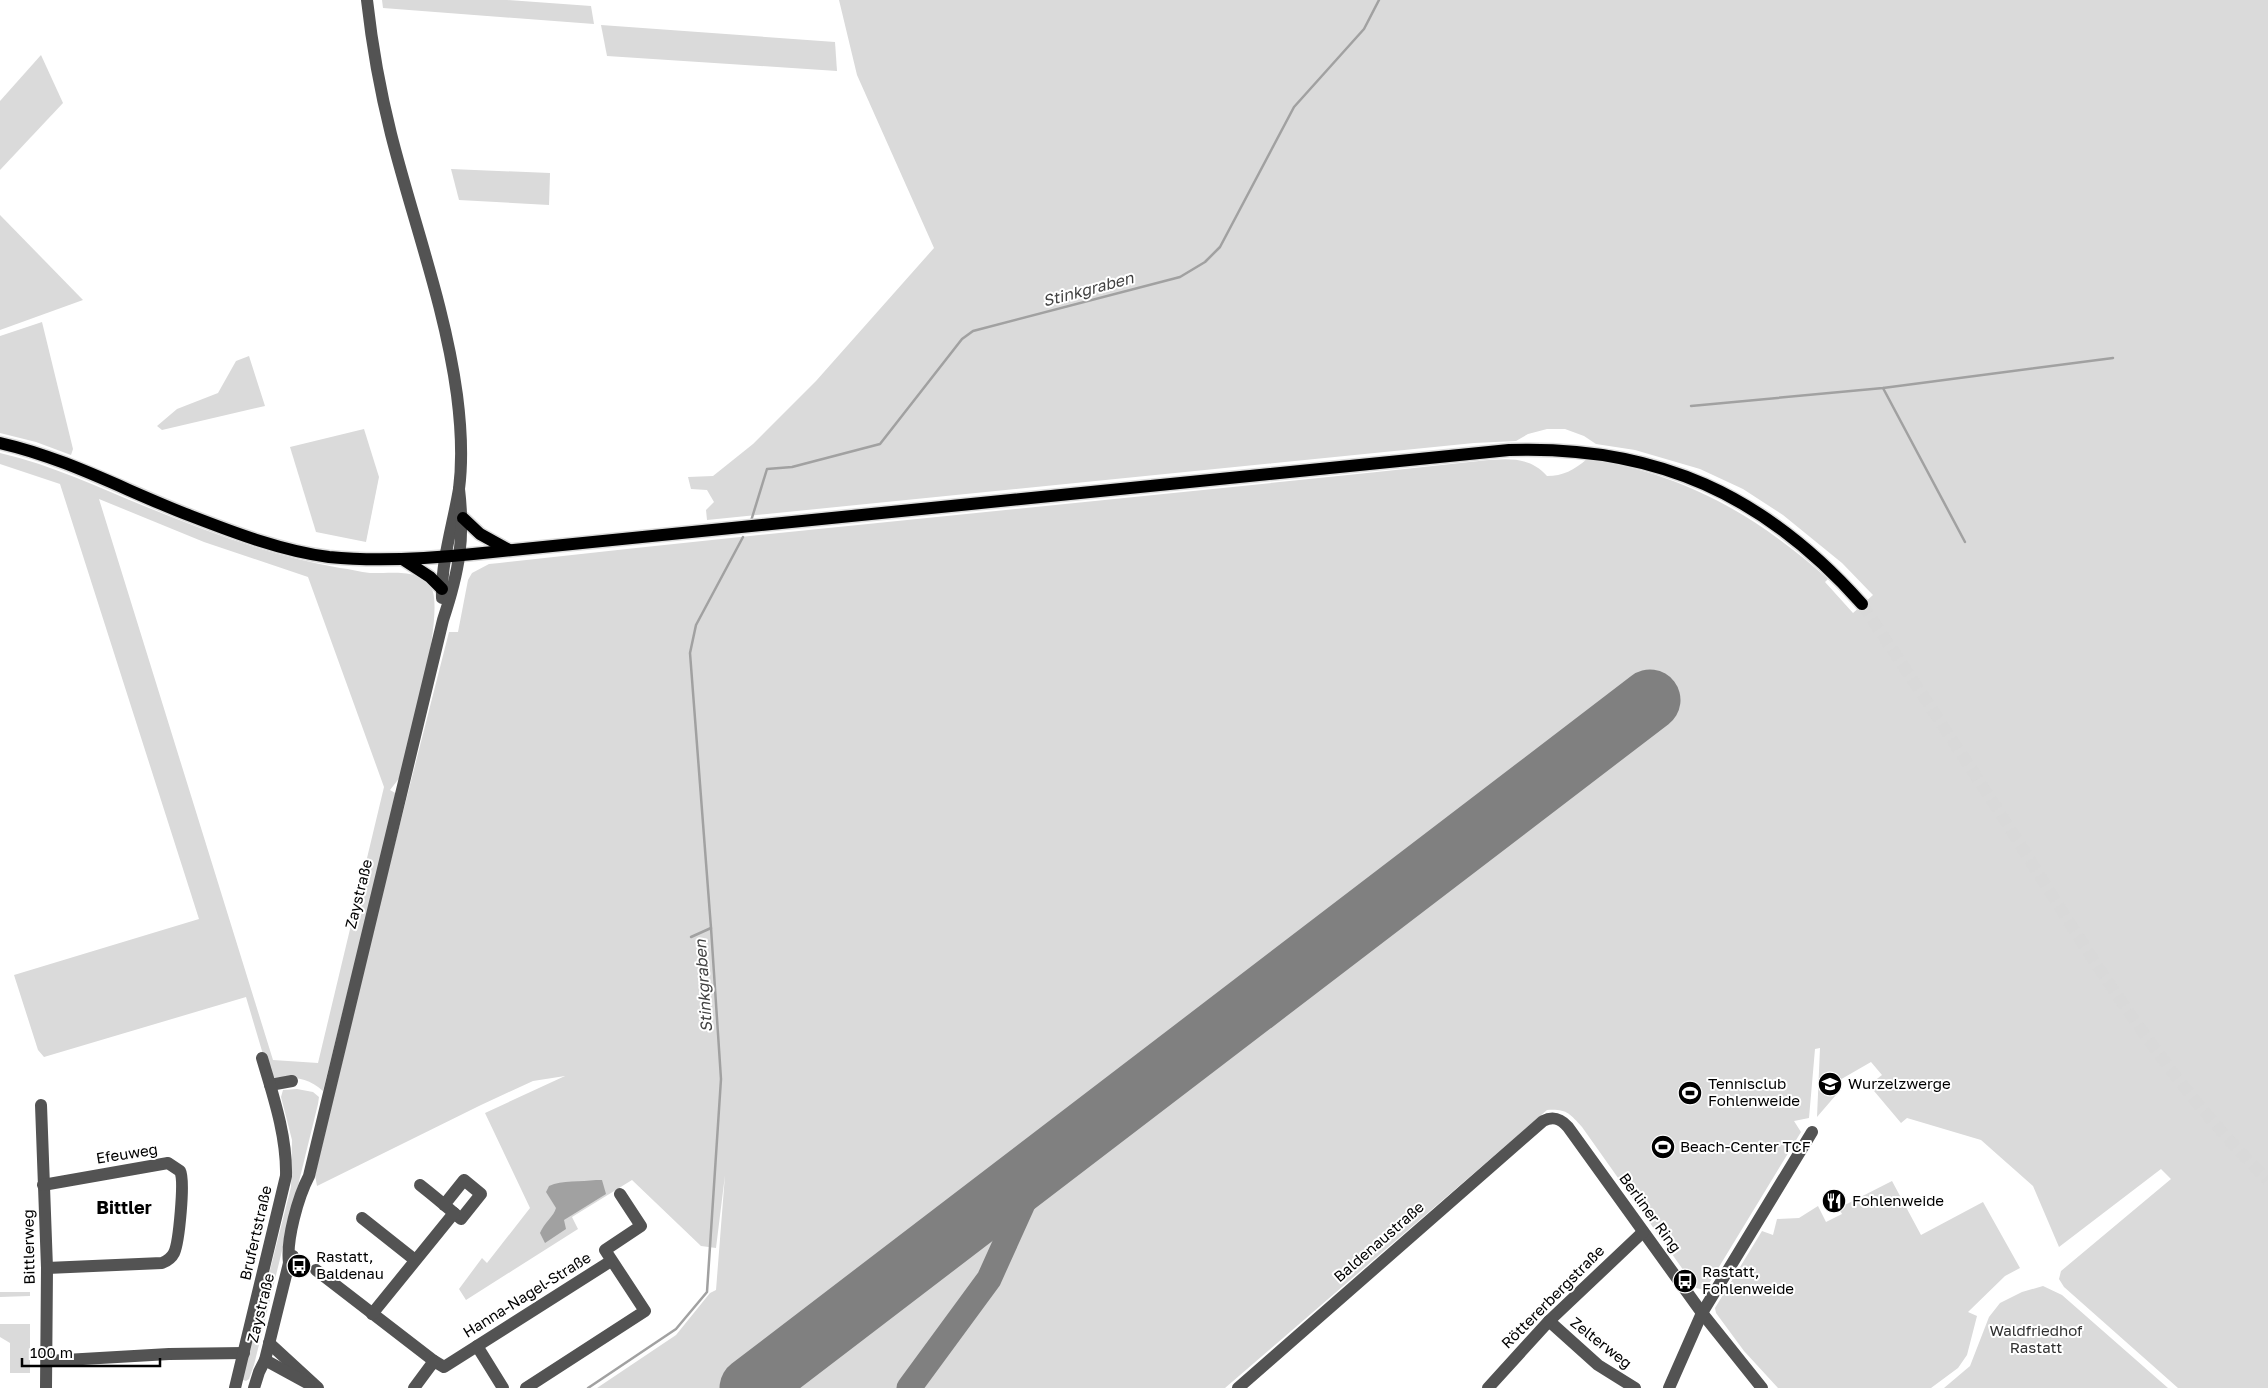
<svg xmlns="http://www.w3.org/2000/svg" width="2268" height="1388" font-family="'Golos Text',sans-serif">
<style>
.green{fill:#dadada;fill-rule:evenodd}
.water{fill:#a1a1a1}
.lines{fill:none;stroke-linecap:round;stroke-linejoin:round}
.stream{stroke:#a1a1a1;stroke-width:2.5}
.taxiway{stroke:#808080;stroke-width:25}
.runway{stroke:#808080;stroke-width:61}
.major-tunnel{stroke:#d9d9d9;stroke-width:12;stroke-dasharray:12 6;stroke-linecap:butt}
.major-casing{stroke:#dbdbdb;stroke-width:15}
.minor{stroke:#535353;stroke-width:12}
.major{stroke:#000;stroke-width:12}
.labels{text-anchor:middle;stroke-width:4;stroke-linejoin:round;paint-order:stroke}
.street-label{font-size:15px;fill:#000;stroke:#fff}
.poi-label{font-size:15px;fill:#000;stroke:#fff;text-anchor:start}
.park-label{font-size:15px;fill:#313131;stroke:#fff}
.water-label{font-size:16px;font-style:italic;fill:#424242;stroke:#fff}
.quarter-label{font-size:18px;font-weight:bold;fill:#000;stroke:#fff}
</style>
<rect width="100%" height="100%" fill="#fff"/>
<g class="green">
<polygon points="382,0 507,0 591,6 594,24 383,8"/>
<path d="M839 0H2268V1388H2178L2064 1287 2059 1279 2061 1271 2171 1179 2161 1169 2059 1247 2033 1186 1981 1140 1907 1118 1901 1123 1869 1085 1882 1075 1871 1062 1838 1081 1842 1088 1817 1117 1820 1048 1815 1049 1809 1118 1794 1121 1801 1132 1705 1290 1696 1288 1582 1127C1569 1113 1567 1109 1547 1110L1225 1388H597L676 1335 710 1293 716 1290 725 1175 716 1248 701 1246 632 1180 572 1217 578 1229 466 1300 459 1289 482 1258 487 1263 530 1208 485 1113 565 1076 533 1081 481 1105 317 1186 315 1175 387 875 449 632H458L468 580 472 573 489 564C819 527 1149 497 1479 461 1504 459 1529 455 1547 476 1563 476 1574 470 1587 459 1683 473 1756 515 1828 579L1825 582 1853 613 1873 595 1842 563 1783 515 1743 489 1700 469 1635 450 1596 444 1584 436 1565 429H1547L1528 434 1516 441 1474 443 707 520 706 510 714 502 707 490 691 489 688 477 713 476 753 444 816 381 934 248 857 75Z"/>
<polygon points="601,25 835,42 837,71 607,56"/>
<polygon points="41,55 63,103 0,170 0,101"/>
<polygon points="451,169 550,173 549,205 459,200"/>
<polygon points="0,215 83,300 0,330"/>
<polygon points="42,322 73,449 71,455 36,442 0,433 0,336"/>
<polygon points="249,356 265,406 162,430 157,426 177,409 218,393 236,361"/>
<polygon points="364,429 379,477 366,542 316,532 290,447"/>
<path d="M0 453C52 465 100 488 149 508 211 533 274 557 340 568 350 569 360 572 370 573 388 574 420 568 431 587 446 612 409 742 401 776L390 790 397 794 323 1091C307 1076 290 1077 270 1078L246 997 44 1057 38 1050 14 975 199 919 60 484 0 464ZM99 499 204 542 308 577 384 787 318 1063 273 1060Z"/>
<polygon points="297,1089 313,1092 319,1097 318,1104 254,1365 249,1379 246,1381 243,1380 243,1377 291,1187 292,1140 281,1097 283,1090"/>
<polygon points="1892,1181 1921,1235 1983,1202 2020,1268 2005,1276 1968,1312 1977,1316 1967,1355 1958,1368 1931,1388 1778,1388 1744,1351 1716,1313 1715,1308 1762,1231 1773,1235 1777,1219 1799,1218 1818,1206 1826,1222 1842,1214 1839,1208"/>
<polygon points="2043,1286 2062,1295 2168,1388 1944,1388 1970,1366 1989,1317 2000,1303 2022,1292"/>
<polygon points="0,1292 30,1292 30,1296 0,1297"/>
<polygon points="0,1324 30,1324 30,1373 10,1373 10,1343 0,1337"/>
</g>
<path class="water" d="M596 1180H602L606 1194 564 1220 566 1229 545 1243 540 1233C544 1223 554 1216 556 1208L546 1192 549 1186C562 1180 581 1182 596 1180Z"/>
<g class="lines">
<g class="stream">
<polyline points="1883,388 1965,542"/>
<polyline points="1691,406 1883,388 2113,358"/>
<polyline points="751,521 767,469 792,467 880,444 962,339 973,331 1180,277 1205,262 1220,247 1294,107 1364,29 1379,0"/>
<polyline points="691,937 711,928"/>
<polyline points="588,1388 676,1329 707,1292 721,1079 711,928 690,653 696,625 743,537"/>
</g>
<polyline class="taxiway" points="909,1388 989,1279 1040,1166"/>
<polyline class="runway" points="750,1388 1650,700"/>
<path class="major-tunnel" d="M1862 604C1918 688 1974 772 2028 857 2099 970 2171 1086 2268 1180"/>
<g class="major-casing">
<g id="major">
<path d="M0 443C67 458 128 492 191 516 235 533 282 551 329 557 378 562 425 559 473 554L1509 450C1657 445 1765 495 1862 604"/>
<polyline points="463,518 480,534 509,550"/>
<polyline points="404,560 430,577 442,589"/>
</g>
</g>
<g class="minor">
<path d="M367 0C372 45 380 90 391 134 413 221 445 306 457 395 461 426 463 458 459 489 453 525 441 561 442 598"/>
<polyline points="270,1085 292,1081"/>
<polyline points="41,1105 47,1268 46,1388"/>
<path d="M43 1185 168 1163 180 1171C185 1180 179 1243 174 1253 171 1259 167 1261 162 1263L47 1268"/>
<path d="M420 1185C434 1196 447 1207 461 1219L481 1194 464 1180 444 1205"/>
<polyline points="362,1218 415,1260"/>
<path d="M289 1263C286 1240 298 1197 309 1176L443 620C459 572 465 539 459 489"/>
<polyline points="316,1270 434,1361"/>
<polyline points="372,1314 454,1213"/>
<polyline points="1549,1321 1598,1365 1635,1388"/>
<polyline points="269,1343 318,1388"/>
<polyline points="477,1346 503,1388"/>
<polyline points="265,1360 309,1384"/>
<polyline points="48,1361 169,1354 244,1353"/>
<path d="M235 1388 286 1176C287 1136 273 1095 262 1058"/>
<polyline points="254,1388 259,1372 265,1360 289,1263 293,1256"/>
<polyline points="414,1388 434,1361 444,1367 611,1261"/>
<polyline points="526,1388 645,1311 605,1250 641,1226 620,1194"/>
<path d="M1238 1388 1543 1121C1553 1116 1560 1118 1568 1127L1702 1313 1762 1388"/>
<polyline points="1488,1388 1549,1321 1643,1232"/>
<polyline points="1669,1388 1702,1313 1812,1132"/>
</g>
<use href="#major" class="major"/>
</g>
<defs>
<g id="school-disc" transform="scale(1.25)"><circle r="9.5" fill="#000" stroke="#fff"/><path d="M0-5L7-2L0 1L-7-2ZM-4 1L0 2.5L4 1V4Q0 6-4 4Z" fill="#fff"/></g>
<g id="stadium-disc" transform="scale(1.25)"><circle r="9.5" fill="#000" stroke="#fff"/><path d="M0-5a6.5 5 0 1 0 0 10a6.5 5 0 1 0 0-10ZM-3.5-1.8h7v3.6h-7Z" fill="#fff"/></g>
<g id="restaurant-disc" transform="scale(1.25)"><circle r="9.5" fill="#000" stroke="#fff"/><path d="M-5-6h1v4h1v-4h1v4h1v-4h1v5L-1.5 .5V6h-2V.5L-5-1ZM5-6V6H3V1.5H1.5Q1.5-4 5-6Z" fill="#fff"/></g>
<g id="bus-disc" transform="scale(1.25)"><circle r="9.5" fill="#000" stroke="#fff"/><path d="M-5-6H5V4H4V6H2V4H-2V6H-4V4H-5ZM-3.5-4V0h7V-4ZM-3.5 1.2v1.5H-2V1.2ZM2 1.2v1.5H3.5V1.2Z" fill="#fff"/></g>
</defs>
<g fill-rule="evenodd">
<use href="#school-disc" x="1830" y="1084"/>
<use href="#stadium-disc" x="1690" y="1093"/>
<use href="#stadium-disc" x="1663" y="1147"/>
<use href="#restaurant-disc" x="1834" y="1201"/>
<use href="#bus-disc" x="299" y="1266"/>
<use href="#bus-disc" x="1685" y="1281"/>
</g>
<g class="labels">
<g class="street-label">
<text transform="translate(359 894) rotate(-76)" y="5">Zaystraße</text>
<text transform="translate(127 1154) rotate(-9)" y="5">Efeuweg</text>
<text transform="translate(1650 1213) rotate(54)" y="5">Berliner Ring</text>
<text transform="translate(256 1233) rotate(-77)" y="5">Brufertstraße</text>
<text transform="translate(1379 1242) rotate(-41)" y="5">Baldenaustraße</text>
<text transform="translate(29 1247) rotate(-91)" y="5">Bittlerweg</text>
<text transform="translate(527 1295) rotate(-32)" y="5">Hanna-Nagel-Straße</text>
<text transform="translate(1553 1297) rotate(-45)" y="5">Röttererbergstraße</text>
<text transform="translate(261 1308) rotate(-76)" y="5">Zaystraße</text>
<text transform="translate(1601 1343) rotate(38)" y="5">Zelterweg</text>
</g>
<g class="poi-label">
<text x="1708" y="1089">Tennisclub<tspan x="1708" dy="17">Fohlenweide</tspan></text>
<text x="1848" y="1089">Wurzelzwerge</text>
<text x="1680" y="1152">Beach-Center TCF</text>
<text x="1852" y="1206">Fohlenweide</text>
<text x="316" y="1262">Rastatt,<tspan x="316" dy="17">Baldenau</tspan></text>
<text x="1702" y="1277">Rastatt,<tspan x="1702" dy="17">Fohlenweide</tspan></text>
</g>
<g class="park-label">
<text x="2036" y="1336">Waldfriedhof<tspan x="2036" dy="17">Rastatt</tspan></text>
</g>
<g class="water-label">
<text transform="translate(1088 289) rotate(-15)" y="6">Stinkgraben</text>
<text transform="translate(703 986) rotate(-94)" y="6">Stinkgraben</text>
</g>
<g class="quarter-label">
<text x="124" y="1214">Bittler</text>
</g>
</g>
<path d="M22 1358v8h138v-8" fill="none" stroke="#000000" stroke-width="2.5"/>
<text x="30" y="1358" font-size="15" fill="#000000" stroke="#ffffff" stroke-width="4" paint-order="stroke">100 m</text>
</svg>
